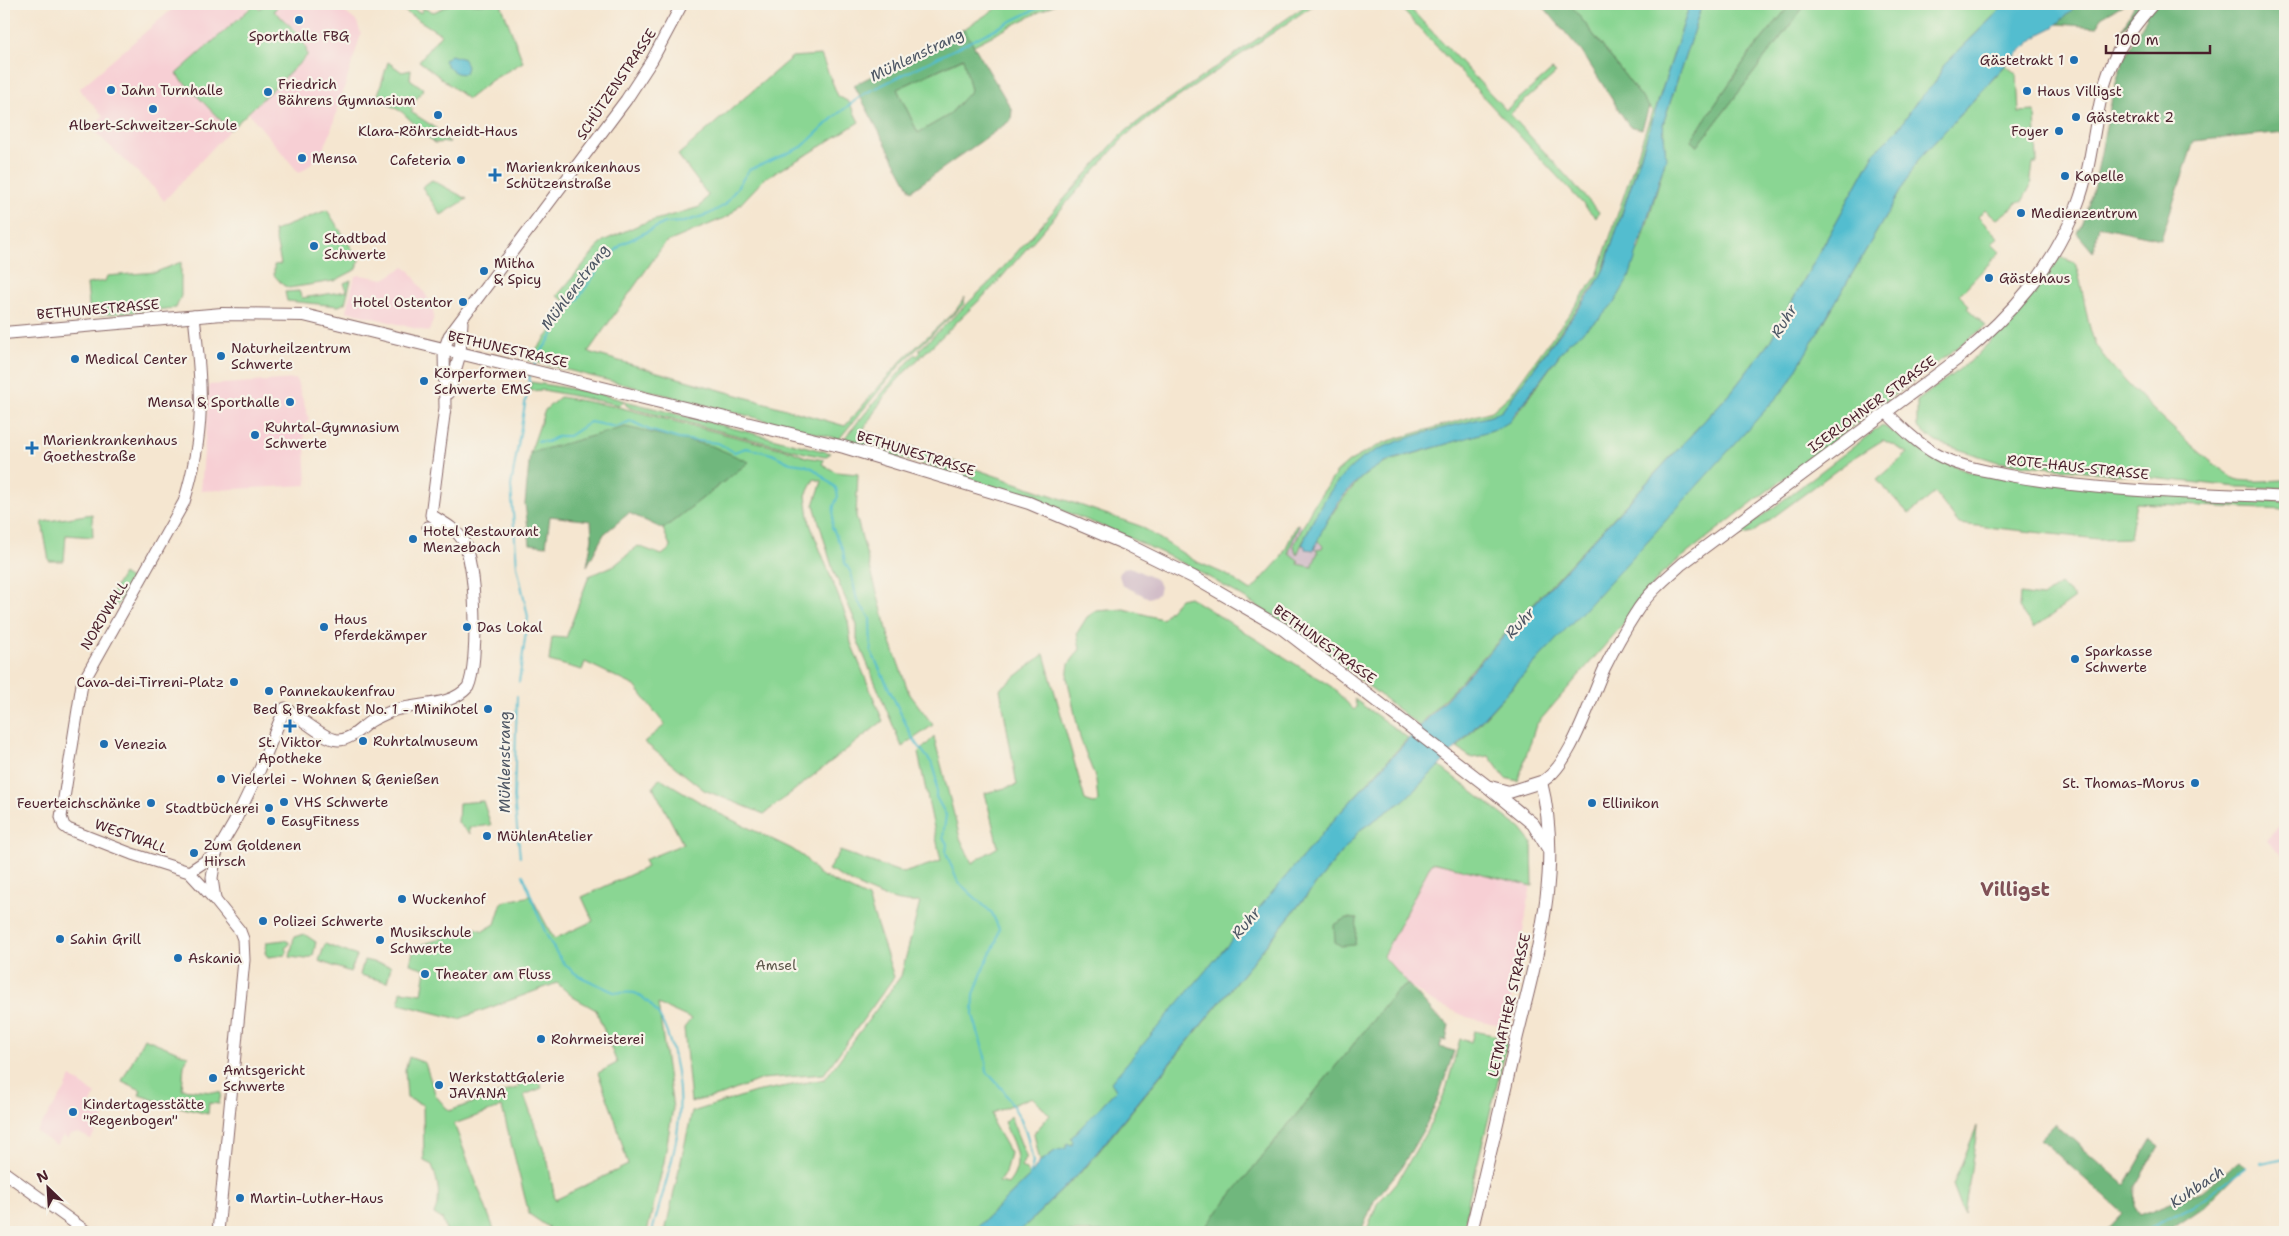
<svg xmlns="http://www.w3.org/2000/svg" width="2289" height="1236" font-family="'Shantell Sans',sans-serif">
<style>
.built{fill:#f7cfd4}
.industrial{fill:#d2bdc8}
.green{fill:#8ad693;stroke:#6a7a5f}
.forest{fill:#6fb77d;stroke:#5c6b54;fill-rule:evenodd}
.water{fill:#53bdcf;stroke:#4e6e7d}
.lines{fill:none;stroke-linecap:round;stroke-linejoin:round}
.stream{stroke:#53bdcf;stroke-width:2}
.secondary-casing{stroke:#866565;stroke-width:13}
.primary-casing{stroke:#866565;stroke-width:14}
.secondary{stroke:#fff;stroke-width:11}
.primary{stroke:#fff;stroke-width:12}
.poi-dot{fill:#1f6fb2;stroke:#f7f3e8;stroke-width:2}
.labels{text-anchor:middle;stroke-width:4.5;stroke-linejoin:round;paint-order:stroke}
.poi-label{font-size:14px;fill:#4a1f2b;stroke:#f7f3e8;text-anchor:start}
.street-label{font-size:14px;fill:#4a1f2b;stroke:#f7f3e8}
.park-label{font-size:14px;fill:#5d564a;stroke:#f7f3e8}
.water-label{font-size:15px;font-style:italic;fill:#4d5664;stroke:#f7f3e8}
.district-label{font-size:19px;font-weight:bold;fill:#805157;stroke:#f7f3e8}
</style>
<rect width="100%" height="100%" fill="#f7f3e8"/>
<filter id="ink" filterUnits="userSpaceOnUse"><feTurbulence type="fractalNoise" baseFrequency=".02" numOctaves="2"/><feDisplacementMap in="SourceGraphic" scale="10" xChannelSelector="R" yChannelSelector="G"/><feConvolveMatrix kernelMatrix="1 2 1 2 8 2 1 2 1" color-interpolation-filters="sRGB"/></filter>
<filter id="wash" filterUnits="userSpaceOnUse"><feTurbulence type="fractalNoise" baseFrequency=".0096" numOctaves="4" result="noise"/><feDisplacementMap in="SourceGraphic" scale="20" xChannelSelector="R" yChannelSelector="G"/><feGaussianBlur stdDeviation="1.12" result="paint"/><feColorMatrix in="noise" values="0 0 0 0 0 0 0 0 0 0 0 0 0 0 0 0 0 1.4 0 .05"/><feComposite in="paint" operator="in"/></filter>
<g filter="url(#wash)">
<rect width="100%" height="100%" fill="#f5e6d0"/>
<g class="built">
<polygon points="178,4 243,4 249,10 255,4 335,4 357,22 361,34 329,137 320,155 305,169 299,173 247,111 164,201 156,190 91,128 103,116 79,89"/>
<polygon points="404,267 410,271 431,303 434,316 429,332 346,311 355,276 360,275 384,279"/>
<polygon points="296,379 309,419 304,426 307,485 201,491 209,385"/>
<polygon points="2285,820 2285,858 2266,839"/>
<polygon points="1432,862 1531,885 1506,1027 1467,1017 1429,1000 1408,984 1383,956"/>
<polygon points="71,1077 96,1094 88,1108 104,1117 91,1139 78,1133 70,1135 68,1139 63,1136 56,1145 36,1132 64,1091"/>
</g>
<g class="industrial">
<polygon points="1297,524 1308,529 1302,545 1306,546 1305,548 1314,549 1320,534 1330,540 1317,574 1281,558"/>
<polygon points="1130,567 1157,580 1160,587 1158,594 1149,598 1122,585 1119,575 1123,568"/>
</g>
<g class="green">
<path d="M255 4 259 9 265 4H279L274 11C287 24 307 36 307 56L230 130 176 74Z"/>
<polygon points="393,4 404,4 419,12 422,12 422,8 434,12 451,4 501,4 523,62 492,80 468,99 419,61 441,34"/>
<polygon points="1003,4 1055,4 972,46 964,29"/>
<path d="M1308 4H1315L1152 115 1125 136 993 287 904 373 887 392 863 430 1140 526 1195 561 1227 575 1251 591 1281 558 1297 524 1299 525 1290 547 1289 553 1299 561 1298 564 1312 567 1318 552 1316 549 1322 548 1323 546 1317 540 1322 528 1342 500 1359 480 1374 468 1393 460 1499 428 1515 416 1568 343 1585 329 1640 248 1666 158 1663 124 1702 4H1791L1748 56 1691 140 1697 147 1806 4H2006L1944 65 1934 84 1917 101 1898 129 1875 152 1769 343 1732 391 1419 726C1360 679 1301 632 1236 593 1114 519 977 480 842 441L915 354 917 356 921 352 919 350 993 279 1121 135 1148 114Z"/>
<polygon points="1397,4 1406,4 1506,110 1552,70 1556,73 1510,114 1599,212 1596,218"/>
<path d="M1570 4H1690L1601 276 1502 411 1491 416C1454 427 1396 437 1364 458 1331 480 1312 520 1297 555L1296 554 1294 545 1313 506 1337 472 1350 461 1385 442 1492 411 1510 395 1597 276 1652 111Z"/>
<polygon points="821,55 838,96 849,102 859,122 810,153 765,178 729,216 665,243 588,352 845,426 902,360 956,310 965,297 963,305 901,364 839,439 528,360 572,305 557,296 603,241 641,224 700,207 708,195 678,155 792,57"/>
<polygon points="964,58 971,90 949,115 918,133 897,89"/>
<polygon points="388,62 402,72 411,70 410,79 424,89 410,107 413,110 411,112 436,128 435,131 450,142 434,143 402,112 377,98"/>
<polygon points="2006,65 2017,75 2019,112 2035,111 2037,163 2033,163 2030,187 2023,200 2015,203 2013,207 1997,219 1985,209 1978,217 1998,237 1992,244 2000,252 1959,295 1969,305 1967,308 1986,326 1754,501 1662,573 1619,629 1536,725 1518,781 1505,778 1489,756 1472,758 1457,748 1786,387 1919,159"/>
<polygon points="432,180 467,199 441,215 422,187"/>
<polygon points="327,210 359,260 357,269 334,281 289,288 283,285 274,275 274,265 281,264 274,231"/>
<path d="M2060 257 2075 263C2084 289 2085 317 2094 341 2105 368 2208 465 2236 479 2245 483 2274 480 2285 480V488L2238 487 1998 462 1936 442 1917 427V401L1973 359 2016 315Z"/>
<polygon points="181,262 181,296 176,308 90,316 87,284 105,281 107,276 156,272"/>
<polygon points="351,280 345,303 339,306 287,301 285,292 299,291 302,298 347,291 344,283"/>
<polygon points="531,382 601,394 625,401 619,405 543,390 530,391"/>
<polygon points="560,397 618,407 791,451 806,457 824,460 822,464 836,472 858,474 856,516 890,640 909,693 933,725 902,747 857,639 857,625 833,570 814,505 822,481 814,479 806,495 810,524 848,621 851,643 883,721 764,814 704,790 644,742 665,725 635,686 585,662 582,670 549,661 552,637 566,638 589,576 615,565 638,546 662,555 671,548 663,529 749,462 530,453 545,410"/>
<polygon points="625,401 831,453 825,457 809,454 630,408 626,405"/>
<polygon points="1882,425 1935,459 1972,473 2285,502 2285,510 2136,503 2130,538 2098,539 1959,524 1935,493 1909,514 1877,480 1908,453 1883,440 1849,461 1752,533 1726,539 1765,514"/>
<polygon points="92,514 93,537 66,535 64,561 49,561 42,522"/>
<polygon points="123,574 132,580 117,606 108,600"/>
<polygon points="2060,585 2075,598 2034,628 2019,608 2020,594 2042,597"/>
<path d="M1189 597 1332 687 1354 710 1357 707 1354 699 1408 738 1338 815 1112 1082 1116 1090 1071 1138 1073 1141 1072 1145H1066L1067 1148 1055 1151 1040 1162 1034 1133 1050 1115 1032 1097 992 1113 993 1123 1010 1153 1005 1173 999 1182 1008 1184C1026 1162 1013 1145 1004 1122L1010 1116 1026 1156 1021 1167 1025 1169 1030 1176 972 1232H665L692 1112 755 1092 825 1079 901 976 920 902C888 905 856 884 828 870L840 851 903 873 941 861 918 753 934 737 960 838 972 863 998 847 985 793 1017 785 1000 689 1044 654 1085 800 1095 804 1098 802 1096 780 1080 738 1067 677 1069 664 1080 649 1077 633 1087 617 1096 611 1124 609 1162 619 1180 599Z"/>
<polygon points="1439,766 1521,829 1532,843 1533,886 1432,862 1383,956 1408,984 1395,993 1201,1232 1019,1232 1087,1166 1360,830 1404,800"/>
<path d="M660 778 718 813 792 849 805 858 818 874 868 898 894 977 824 1074 762 1079 722 1095 691 1102 684 1028 691 1019 658 1004 673 1108 664 1162 647 1232H548V1227L529 1214 502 1107 454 1124 495 1232H447L442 1219 434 1214C442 1196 438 1183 432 1165L424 1161 423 1105 407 1098 405 1070 409 1057 425 1063 436 1096 449 1111 519 1087 518 1084 538 1077 542 1088 524 1095 548 1162 555 1200 628 1165 615 1119 598 1073 617 1063 596 1010 573 997 557 983 459 1019 399 1004 401 991 422 994 426 969 410 964 414 947 476 928 483 931 495 924 502 902 531 896 554 939 593 921 582 897 647 867 644 860 683 844 653 787Z"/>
<polygon points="483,801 491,825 469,828 470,834 458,823 459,803"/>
<polygon points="304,934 316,942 313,956 306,959 290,957 294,937"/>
<polygon points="284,940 289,942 289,945 285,948 287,952 285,955 268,957 265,953 267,942"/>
<polygon points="325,944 357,956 350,972 319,961"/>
<polygon points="364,960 391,966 387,982 360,975"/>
<polygon points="1474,1031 1503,1037 1507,1045 1469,1197 1464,1232 1366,1232 1377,1204 1399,1179 1428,1129 1446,1090 1460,1039 1471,1042"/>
<polygon points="144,1038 188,1056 184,1066 182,1089 221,1093 219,1104 209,1103 208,1114 163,1103 139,1095 141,1090 122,1081"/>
<polygon points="1977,1126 1976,1137 1964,1214 1953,1185"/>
</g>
<g class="forest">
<polygon points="1541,4 1570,4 1649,107 1642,129 1629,126 1582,52"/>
<polygon points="1791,4 1806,4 1697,147 1691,140 1748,56"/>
<polygon points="2078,4 2124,4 2101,17 2098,27 2057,24"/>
<path d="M2132 4H2285V132L2194 141 2161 239 2099 226 2093 252 2077 233C2101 184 2102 127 2118 76 2124 55 2136 36 2147 17L2139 11 2122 30 2134 6Z"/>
<path d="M964 29 1012 110 1011 120 911 191 854 85ZM963 58 971 90 949 115 918 133 897 89Z"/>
<polygon points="625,427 712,446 749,462 663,529 629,513 604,534 587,566 592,538 591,521 550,516 546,546 530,544 525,504 530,453"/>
<polygon points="1347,918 1357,919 1355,945 1341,946 1335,942 1334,925"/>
<polygon points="1408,984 1436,1016 1449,1025 1446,1041 1442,1040 1440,1047 1454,1051 1438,1099 1425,1127 1401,1168 1374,1201 1361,1232 1201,1232 1395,993"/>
<polygon points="2055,1124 2125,1185 2151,1140 2159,1146 2135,1186 2134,1206 2140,1215 2202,1191 2239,1161 2245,1166 2204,1207 2167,1232 2105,1232 2123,1213 2040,1139"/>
</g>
<g class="water">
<path d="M1690 4H1702L1663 124 1666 158 1629 278 1614 303 1599 319 1568 343 1509 422 1499 428C1473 436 1448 444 1422 451 1406 456 1389 459 1375 468 1346 485 1325 519 1314 550L1305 549V546L1302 545C1315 513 1334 478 1363 458 1395 437 1454 426 1491 416L1502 411 1594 288 1604 269Z"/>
<polygon points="2006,4 2078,4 2054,27 2040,34 2010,60 1919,159 1786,387 1642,547 1439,766 1404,800 1360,830 1086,1166 1019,1232 972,1232 1030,1176 1040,1162 1055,1151 1066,1148 1067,1143 1072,1145 1073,1141 1071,1138 1116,1090 1111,1082 1338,815 1732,391 1769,343 1875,152 1898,129 1917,101 1934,84 1944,65"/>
<path d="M451 55 464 59 467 67 465 73C456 76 447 68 444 60Z"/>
</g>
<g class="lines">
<g class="stream">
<polyline points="534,366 543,349 600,267 622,244 665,223 684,222 709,214 725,205 749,170 802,147 835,116 864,94 1046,4"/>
<polyline points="538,441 547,442 559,436 569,436 590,422 616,427 631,421 649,430 679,439 718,443 734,452 746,448 772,454 790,463 805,465 814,469 836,488 838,496 834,506 832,527 843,550 845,563 851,573 857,600 870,618 871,651 912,737 933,765 936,775 936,797 946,815 943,837 947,844 946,853 958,882 992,913 999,929 996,943 985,964 974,995 973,1015 985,1056 987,1072 1004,1091 1020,1118 1027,1135 1033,1162 1030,1176"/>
<polyline points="519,682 528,617 517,566 511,486 530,375"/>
<polyline points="517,696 514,798 520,857"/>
<path d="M523 875C536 906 550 963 583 978 593 982 604 988 614 992 621 994 631 991 637 994 655 1004 663 1021 669 1039 693 1113 671 1161 652 1232"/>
<polyline points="2260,1163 2285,1158"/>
<polyline points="1276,1229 1277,1232"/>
<polyline points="2132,1232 2146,1230 2193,1206 2246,1167"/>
</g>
</g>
</g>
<g filter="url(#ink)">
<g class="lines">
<g class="secondary-casing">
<g id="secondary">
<path d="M194 316C202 389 206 430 184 502L82 684 61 817 64 826 68 829 132 854 189 872 215 900 240 931 243 939 244 960 218 1232"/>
<polyline points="449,393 460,354 462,322"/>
<path d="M1887 413C1902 428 1917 443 1936 454 1958 467 1987 471 2012 476 2102 492 2194 493 2285 497"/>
<polyline points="428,527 449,529"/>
<path d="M1541 782C1570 768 1591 697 1605 667 1614 649 1624 631 1635 614 1647 594 1665 579 1682 564L1959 358C2011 315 2054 267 2078 203 2096 155 2093 99 2117 53 2127 35 2140 19 2153 4"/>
<path d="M189 872 216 854 234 823 260 769 285 708C297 715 325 740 338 740 352 740 361 727 371 721 378 717 385 714 392 711 417 702 450 708 468 687 479 664 477 561 462 539 455 528 442 522 431 515L445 408 444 350 449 336 626 100 652 60 682 4"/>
<polyline points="215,899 212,878 216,854"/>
<polyline points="4,1172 87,1232"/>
</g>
</g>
<g class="primary-casing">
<g id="primary">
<polyline points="4,333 222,314 304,315 844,447 1029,503 1128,545 1193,577 1283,629 1487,786 1533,824 1549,850"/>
<path d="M1471 1232C1487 1167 1502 1102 1517 1036 1537 954 1563 868 1541 782L1509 792 1490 787"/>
</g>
</g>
<use href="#secondary" class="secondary"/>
<use href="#primary" class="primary"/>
</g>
</g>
<g class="poi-dot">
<circle cx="299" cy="20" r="5"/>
<circle cx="2074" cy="60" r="5"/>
<circle cx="111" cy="90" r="5"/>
<circle cx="2027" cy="91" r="5"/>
<circle cx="268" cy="92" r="5"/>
<circle cx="153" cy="109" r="5"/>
<circle cx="438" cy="115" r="5"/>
<circle cx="2076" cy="117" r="5"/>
<circle cx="2059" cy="131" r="5"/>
<circle cx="302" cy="158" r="5"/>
<circle cx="461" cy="160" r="5"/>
<path d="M492.5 167.5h5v5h5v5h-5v5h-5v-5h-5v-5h5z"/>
<circle cx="2065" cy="176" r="5"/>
<circle cx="2021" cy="213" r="5"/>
<circle cx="314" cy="246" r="5"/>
<circle cx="484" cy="271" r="5"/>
<circle cx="1989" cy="278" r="5"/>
<circle cx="463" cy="302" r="5"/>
<circle cx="221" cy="356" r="5"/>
<circle cx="75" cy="359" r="5"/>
<circle cx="424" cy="381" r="5"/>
<circle cx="290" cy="402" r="5"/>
<circle cx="255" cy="435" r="5"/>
<path d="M29.5 440.5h5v5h5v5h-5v5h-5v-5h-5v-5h5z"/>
<circle cx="413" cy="539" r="5"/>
<circle cx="324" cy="627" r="5"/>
<circle cx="467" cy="627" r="5"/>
<circle cx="2075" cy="659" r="5"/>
<circle cx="234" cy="682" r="5"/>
<circle cx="269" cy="691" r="5"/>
<circle cx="488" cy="709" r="5"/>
<path d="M287.5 718.5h5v5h5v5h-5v5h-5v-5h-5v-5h5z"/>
<circle cx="363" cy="741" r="5"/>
<circle cx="104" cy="744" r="5"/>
<circle cx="221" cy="779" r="5"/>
<circle cx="2195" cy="783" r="5"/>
<circle cx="284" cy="802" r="5"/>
<circle cx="151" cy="803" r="5"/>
<circle cx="1592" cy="803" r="5"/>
<circle cx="269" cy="808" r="5"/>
<circle cx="271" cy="821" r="5"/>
<circle cx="487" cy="836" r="5"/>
<circle cx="194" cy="853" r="5"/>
<circle cx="402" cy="899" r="5"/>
<circle cx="263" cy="921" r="5"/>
<circle cx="60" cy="939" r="5"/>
<circle cx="380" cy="940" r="5"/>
<circle cx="178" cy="958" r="5"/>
<circle cx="425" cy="974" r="5"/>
<circle cx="541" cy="1039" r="5"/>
<circle cx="213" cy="1078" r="5"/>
<circle cx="439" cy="1085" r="5"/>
<circle cx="73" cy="1112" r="5"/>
<circle cx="240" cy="1198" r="5"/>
</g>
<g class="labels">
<g class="poi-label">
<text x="299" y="41" text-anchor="middle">Sporthalle FBG</text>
<text x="2064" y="65" text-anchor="end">Gästetrakt 1</text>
<text x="278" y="89">Friedrich<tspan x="278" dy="16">Bährens Gymnasium</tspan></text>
<text x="121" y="95">Jahn Turnhalle</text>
<text x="2037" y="96">Haus Villigst</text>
<text x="2086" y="122">Gästetrakt 2</text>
<text x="153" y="130" text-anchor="middle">Albert-Schweitzer-Schule</text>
<text x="438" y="136" text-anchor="middle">Klara-Röhrscheidt-Haus</text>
<text x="2049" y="136" text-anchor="end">Foyer</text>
<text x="312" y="163">Mensa</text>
<text x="451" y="165" text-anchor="end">Cafeteria</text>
<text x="506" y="172">Marienkrankenhaus<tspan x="506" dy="16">Schützenstraße</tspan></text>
<text x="2075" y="181">Kapelle</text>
<text x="2031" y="218">Medienzentrum</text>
<text x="324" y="243">Stadtbad<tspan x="324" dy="16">Schwerte</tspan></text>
<text x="494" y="268">Mitha<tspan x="494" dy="16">&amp; Spicy</tspan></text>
<text x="1999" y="283">Gästehaus</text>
<text x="453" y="307" text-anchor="end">Hotel Ostentor</text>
<text x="231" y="353">Naturheilzentrum<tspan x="231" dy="16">Schwerte</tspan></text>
<text x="85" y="364">Medical Center</text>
<text x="434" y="378">Körperformen<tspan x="434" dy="16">Schwerte EMS</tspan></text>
<text x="280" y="407" text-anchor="end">Mensa &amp; Sporthalle</text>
<text x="265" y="432">Ruhrtal-Gymnasium<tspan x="265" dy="16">Schwerte</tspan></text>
<text x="43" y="445">Marienkrankenhaus<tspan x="43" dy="16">Goethestraße</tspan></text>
<text x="423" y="536">Hotel Restaurant<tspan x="423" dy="16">Menzebach</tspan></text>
<text x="334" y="624">Haus<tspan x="334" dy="16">Pferdekämper</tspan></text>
<text x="477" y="632">Das Lokal</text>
<text x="2085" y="656">Sparkasse<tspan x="2085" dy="16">Schwerte</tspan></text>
<text x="224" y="687" text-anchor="end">Cava-dei-Tirreni-Platz</text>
<text x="279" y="696">Pannekaukenfrau</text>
<text x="478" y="714" text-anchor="end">Bed &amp; Breakfast No. 1 - Minihotel</text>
<text x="373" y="746">Ruhrtalmuseum</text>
<text x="290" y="747" text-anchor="middle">St. Viktor<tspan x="290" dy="16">Apotheke</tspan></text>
<text x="114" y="749">Venezia</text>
<text x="231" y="784">Vielerlei - Wohnen &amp; Genießen</text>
<text x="2185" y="788" text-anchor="end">St. Thomas-Morus</text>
<text x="294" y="807">VHS Schwerte</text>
<text x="141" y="808" text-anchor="end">Feuerteichschänke</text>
<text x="1602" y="808">Ellinikon</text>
<text x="259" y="813" text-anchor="end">Stadtbücherei</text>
<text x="281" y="826">EasyFitness</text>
<text x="497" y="841">MühlenAtelier</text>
<text x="204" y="850">Zum Goldenen<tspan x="204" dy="16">Hirsch</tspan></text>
<text x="412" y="904">Wuckenhof</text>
<text x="273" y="926">Polizei Schwerte</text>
<text x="390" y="937">Musikschule<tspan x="390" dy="16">Schwerte</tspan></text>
<text x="70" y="944">Sahin Grill</text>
<text x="188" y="963">Askania</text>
<text x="435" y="979">Theater am Fluss</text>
<text x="551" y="1044">Rohrmeisterei</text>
<text x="223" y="1075">Amtsgericht<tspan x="223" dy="16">Schwerte</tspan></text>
<text x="449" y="1082">WerkstattGalerie<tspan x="449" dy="16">JAVANA</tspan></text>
<text x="83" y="1109">Kindertagesstätte<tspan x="83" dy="16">"Regenbogen"</tspan></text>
<text x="250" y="1203">Martin-Luther-Haus</text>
</g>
<g class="street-label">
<text transform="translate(616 84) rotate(-56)" y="5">SCHÜTZENSTRASSE</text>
<text transform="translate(98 309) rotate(-5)" y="5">BETHUNESTRASSE</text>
<text transform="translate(508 349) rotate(13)" y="5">BETHUNESTRASSE</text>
<text transform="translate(1872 404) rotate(-36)" y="5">ISERLOHNER STRASSE</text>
<text transform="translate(916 453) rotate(17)" y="5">BETHUNESTRASSE</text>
<text transform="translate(2078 467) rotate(6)" y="5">ROTE-HAUS-STRASSE</text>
<text transform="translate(104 615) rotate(-59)" y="5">NORDWALL</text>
<text transform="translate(1325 644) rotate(36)" y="5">BETHUNESTRASSE</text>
<text transform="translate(131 836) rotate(20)" y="5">WESTWALL</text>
<text transform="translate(1509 1005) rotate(-77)" y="5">LETMATHER STRASSE</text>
</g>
<g class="park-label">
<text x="776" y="970">Amsel</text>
</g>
<g class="water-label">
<text transform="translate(917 55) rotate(-26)" y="5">Mühlenstrang</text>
<text transform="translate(575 287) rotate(-53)" y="5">Mühlenstrang</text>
<text transform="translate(1784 321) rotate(-58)" y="5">Ruhr</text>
<text transform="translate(1520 623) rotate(-47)" y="5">Ruhr</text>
<text transform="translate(505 762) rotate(-90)" y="5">Mühlenstrang</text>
<text transform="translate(1246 923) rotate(-50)" y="5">Ruhr</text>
<text transform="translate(2197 1187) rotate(-34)" y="5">Kuhbach</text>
</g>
<g class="district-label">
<text x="2015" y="896">Villigst</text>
</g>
</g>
<rect width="2289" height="1236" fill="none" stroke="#f7f3e8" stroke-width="20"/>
<g transform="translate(48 1188) rotate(335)" stroke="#f7f3e8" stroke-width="4" paint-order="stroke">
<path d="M0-4L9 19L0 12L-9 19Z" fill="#4a1f2b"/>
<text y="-8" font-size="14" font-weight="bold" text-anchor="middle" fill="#4a1f2b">N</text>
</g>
<path d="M2106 45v8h104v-8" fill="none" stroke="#4a1f2b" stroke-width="2.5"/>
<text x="2114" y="45" font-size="15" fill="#4a1f2b" stroke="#f7f3e8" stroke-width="4" paint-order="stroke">100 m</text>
</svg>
